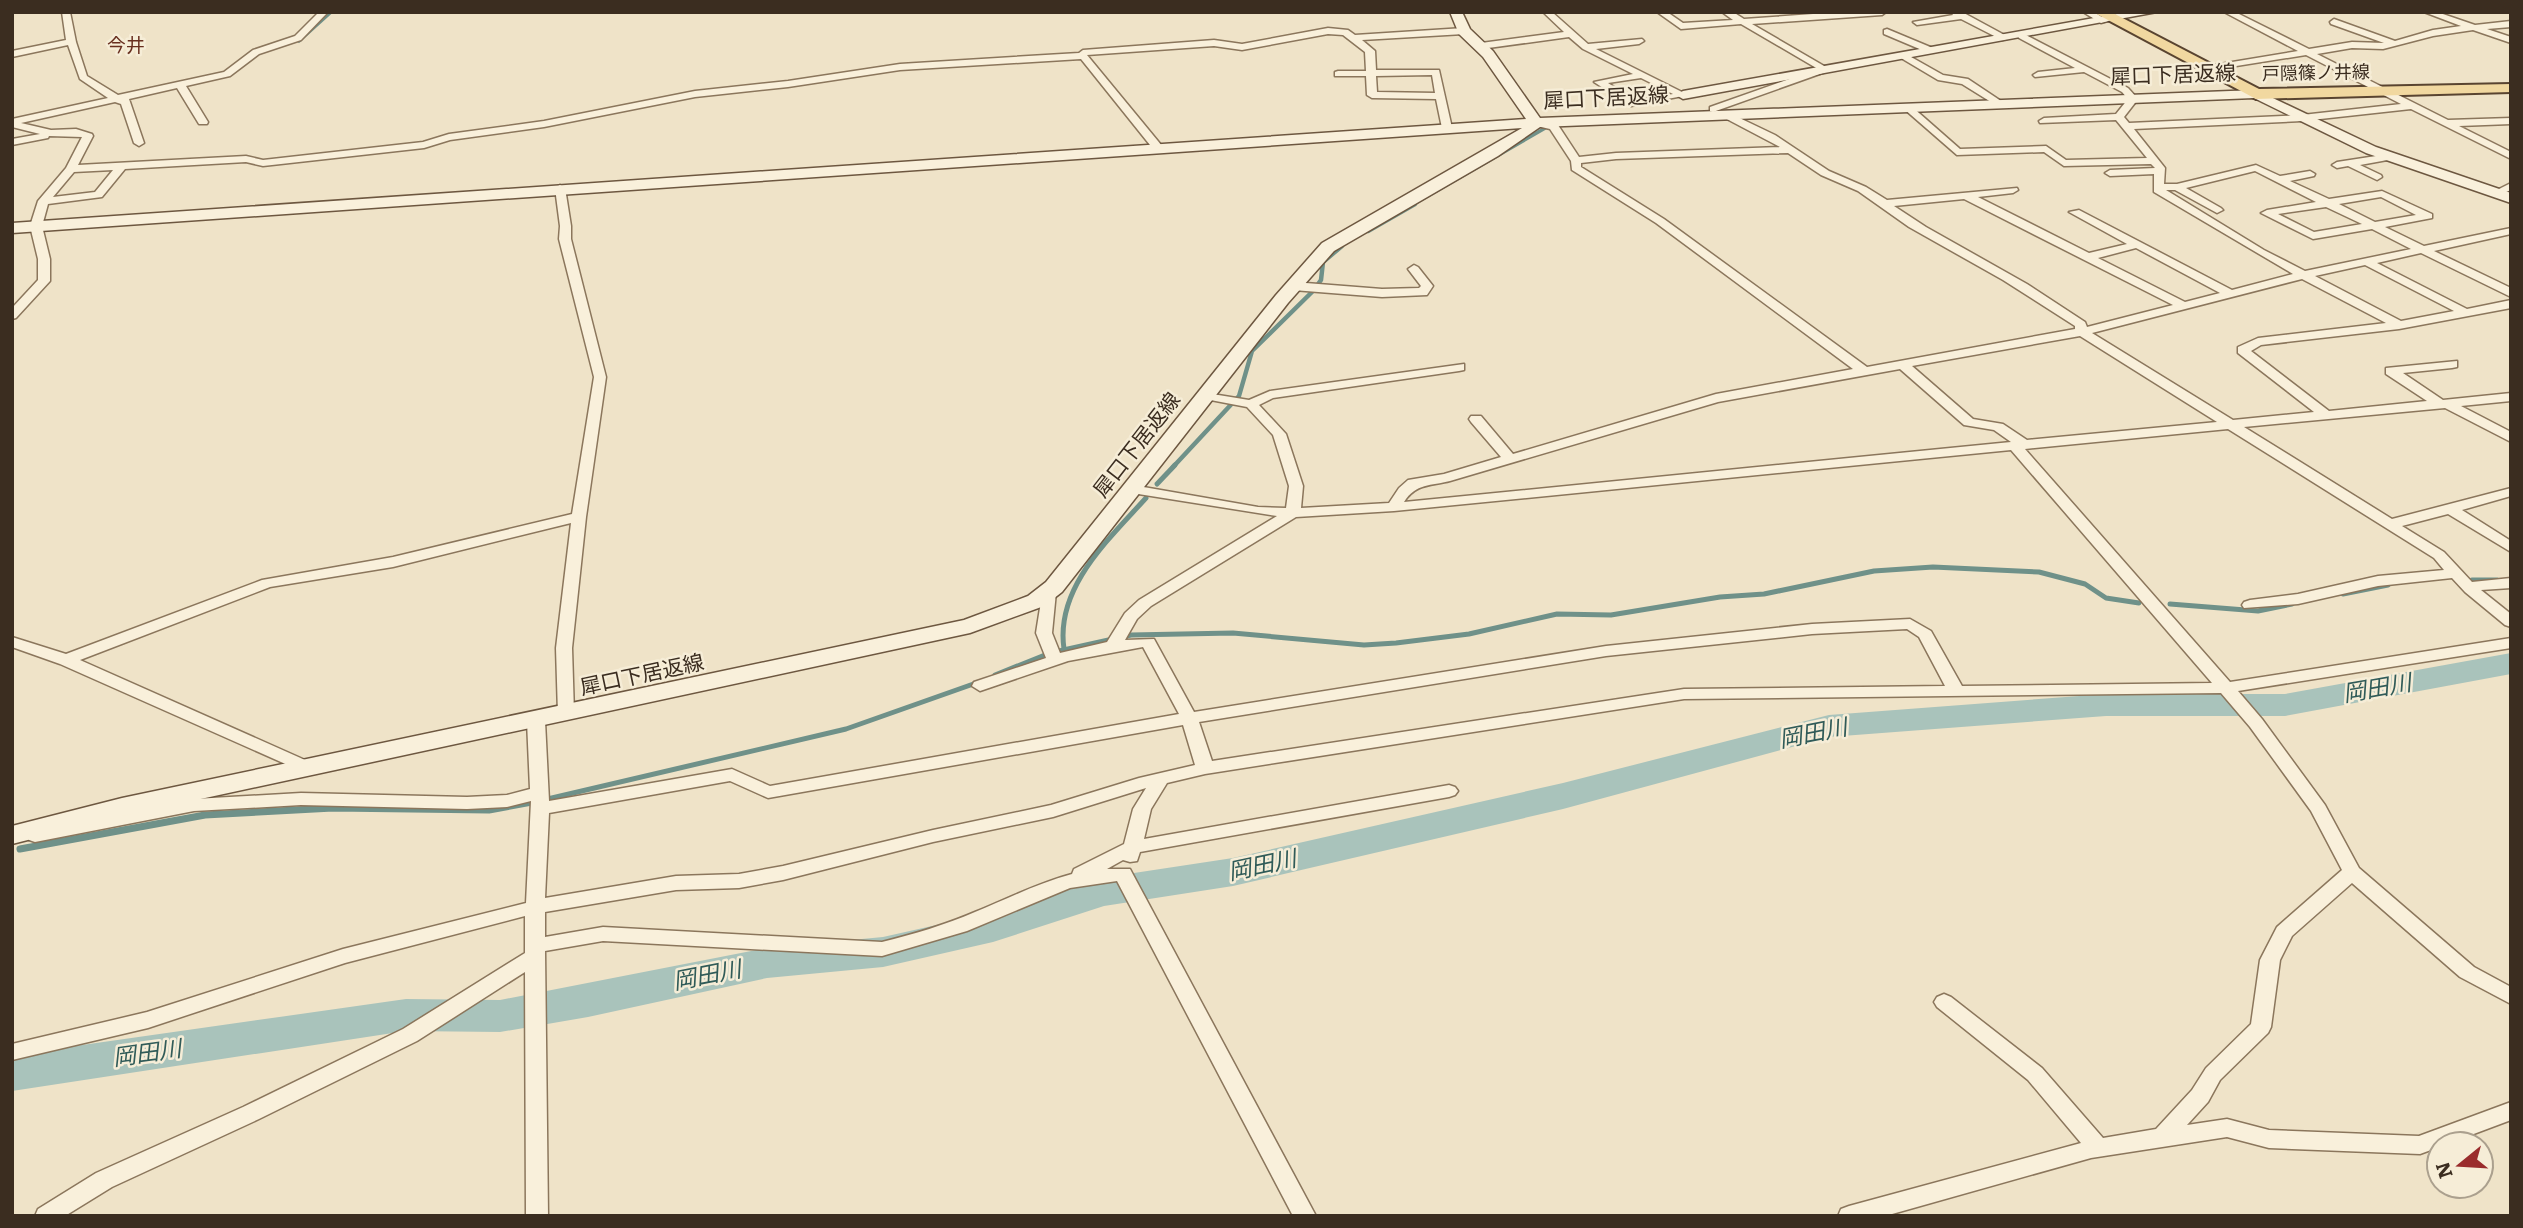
<svg xmlns="http://www.w3.org/2000/svg" width="2523" height="1228" font-family="Literata,'Noto Sans JP',serif">
<style>
.lines{fill:none;stroke-linecap:round;stroke-linejoin:round}
.stream-far3{stroke:#6f9189;stroke-width:3.5}
.stream-far2{stroke:#6f9189;stroke-width:4.5}
.stream-far1{stroke:#6f9189;stroke-width:5}
.stream{stroke:#6f9189;stroke-width:7}
.river{fill:#a9c3bb;fill-rule:evenodd}
.street-casing{stroke:#8b765c;stroke-width:3}
.secondary-casing{stroke:#6d5740;stroke-width:3}
.primary-casing{stroke:#594430;stroke-width:4}
.street{fill:#f9f0db;fill-rule:evenodd}
.secondary{fill:#f9f0db;fill-rule:evenodd}
.primary{fill:#f1d8a0;fill-rule:evenodd}
.labels{text-anchor:middle;stroke-width:5;stroke-linejoin:round;paint-order:stroke}
.far-street-label{font-size:18px;fill:#3b2d20;stroke:#f6edd7}
.far-neighbourhood-label{font-size:19px;fill:#682f1f;stroke:#f6edd7}
.street-label{font-size:21px;fill:#3b2d20;stroke:#f6edd7}
.water-label{font-size:23px;font-style:italic;fill:#305b58;stroke:#f6edd7}
</style>
<rect width="100%" height="100%" fill="#efe3c8"/>
<g class="lines">
<g class="stream-far3">
<polyline points="299,41 331,12"/>
<polyline points="1412,205 1547,127"/>
</g>
<g class="stream-far2">
<polyline points="1368,231 1415,204"/>
<polyline points="1173,467 1239,396 1252,351 1313,291 1321,280 1323,262 1342,246"/>
</g>
<g class="stream-far1">
<polyline points="1157,484 1175,465"/>
<polyline points="2472,580 2497,580"/>
<polyline points="2343,594 2388,585"/>
<polyline points="2170,604 2258,611 2292,604"/>
<path d="M1064 649C1055 588 1108 540 1146 498"/>
<polyline points="995,675 1050,653 1131,635 1233,633 1364,645 1396,643 1469,634 1557,614 1611,615 1720,597 1764,594 1874,571 1933,567 2039,572 2085,584 2106,598 2139,603"/>
<polyline points="539,801 846,729 979,682"/>
</g>
<polyline class="stream" points="20,849 205,815 333,808 489,810 548,799"/>
<polygon class="river" points="2511,653 2511,674 2285,716 2106,716 1829,737 1563,809 1233,886 1104,906 993,942 883,967 767,978 588,1017 500,1032 406,1031 12,1091 12,1055 406,999 500,1000 767,948 883,937 990,913 1101,878 1233,858 1563,783 1829,715 2106,694 2285,694"/>
<g class="street-casing">
<g id="street">
<path d="M62 12H70L76 42 87 76 118 95 224 72 253 50 295 36 319 12H328L301 40 259 54 230 76 186 86 208 122 207 124H199L177 88 129 99 144 143 139 146 134 143 121 104 115 102 21 123 51 130 76 129 92 134 93 136 78 165 246 156 263 160 423 142 449 134 544 121 695 91 788 81 900 64 1079 53 1083 50 1214 40 1242 44 1328 28 1348 30 1355 35 1464 28 1468 31 1464 34 1362 40 1375 51 1376 70H1439L1452 128 1447 131 1442 128 1436 99 1372 98 1367 95 1366 76H1335V72L1338 71H1366L1365 52 1343 35 1328 34 1242 50 1214 46 1087 55 1162 146V150H1154L1081 59 900 70 788 87 695 97 544 127 450 140 424 148 263 166 246 162 125 169 102 197 48 204 42 226 50 259V281L16 318 12 319V308L38 280V259L30 226 38 201 66 168 82 137 49 136 48 138 12 145V139L40 134 12 127V119L108 98 80 79 68 45 12 57V51L66 40ZM1432 75 1435 93 1377 92 1376 76ZM113 170 95 192 53 197 74 172Z"/>
<path d="M1543 12H1552L1588 44 1642 39 1644 41 1639 44 1596 49 1688 95 1631 106 1594 82 1633 74 1583 49 1569 37 1481 49 1476 46 1481 43 1564 32ZM1641 78 1673 94 1636 101 1608 83Z"/>
<polygon points="1657,12 1667,12 1683,23 1733,20 1722,12 1733,12 1744,19 1841,12 1886,12 1882,15 1752,24 1831,70 1713,112 1710,111 1710,107 1818,69 1741,24 1681,29"/>
<polygon points="1951,12 1962,12 2010,38 2002,40 1961,19 1917,25 1913,22 1953,15"/>
<polygon points="2083,12 2094,12 2108,21 2101,23"/>
<path d="M2224 12H2235L2309 49 2352 42 2384 43 2331 24 2330 22 2334 19 2395 41 2433 30 2461 26 2424 12H2437L2475 25 2511 21V27L2487 29 2511 37V43L2473 30 2433 36 2383 49 2352 48 2317 54 2448 120 2511 118V124L2459 126 2511 152V159L2411 109 2302 121 2134 129 2165 168 2164 184H2177L2256 165 2280 176 2310 171 2315 174 2314 176 2290 181 2329 199 2382 191 2432 214V218L2385 227 2424 246 2511 228V234L2434 251 2511 288V297L2421 253 2377 263 2467 309 2511 300V308L2399 329 2261 345 2251 351 2329 411 2427 401 2386 374V368L2457 361V367L2452 368 2403 373 2443 400 2511 393V401L2461 406 2511 432V442L2445 408 2244 427 2392 519 2511 488V496L2462 510 2511 541V552L2448 514 2402 526 2444 552 2472 582 2511 578V588L2481 590 2511 614V627L2505 625 2465 592 2452 578 2378 586 2298 604 2244 608 2242 605 2244 602 2250 600 2298 594 2378 576 2444 570 2434 558 2228 429 2025 449 2230 682 2511 638V648L2238 691 2262 719 2325 805 2359 868 2474 967 2511 987V1004L2460 977 2352 883 2292 936 2280 960 2271 1027 2268 1033 2220 1080 2208 1102 2187 1125 2227 1119 2269 1130 2419 1136 2511 1102V1120L2447 1144H2439V1147L2420 1154 2269 1148 2227 1137 2091 1158 1885 1216H1838L1841 1209 1849 1206 2081 1143 2028 1080 1937 1007 1934 1002 1937 997 1944 994 1951 997 2042 1068 2103 1138 2156 1129 2192 1090 2206 1068 2251 1024 2260 960 2277 927 2342 870 2311 811 2250 727 2221 693 1684 699 1205 774 1167 783 1151 809 1144 839 1449 785 1455 787 1458 791 1455 795 1449 797 1140 852 1137 861 1130 862 1123 860 1107 869H1130L1316 1216H1293L1117 881 1070 888 967 931 882 956 603 941 545 951 548 1216H526L525 972 417 1041 259 1119 112 1187 65 1216H35L38 1209 96 1173 243 1107 403 1029 525 953V916L345 963 148 1028 12 1060V1044L147 1012 343 949 526 903 531 801 507 807 467 809 301 805 194 811 35 842 29 840 26 836 29 832 194 799 301 793 467 797 507 795 530 789 527 721 536 716 545 721 549 801 732 769 770 786 1179 714 1143 647 1068 661 980 691 972 686 974 682 1046 658 1036 633 1043 589 1048 587 1056 592 1052 633 1060 653 1107 642 1125 613 1139 600 1277 516 1132 493 1125 489 1127 486 1132 485 1258 507 1286 508 1289 486 1273 435 1247 407 1200 398V392L1249 400 1270 391 1464 364V370L1459 371 1273 398 1259 405 1286 434 1303 486 1301 508 1389 503 1399 488 1408 480 1444 474 1501 457 1471 422 1469 419 1471 416H1481L1513 454 1716 394 1853 369 1656 223 1572 170 1571 161 1550 129 1532 125V121L1558 125 1579 157 1616 153 1780 147 1723 117 1722 115 1727 112 1775 135 1829 171 1866 187 1887 200 2017 188 2018 190 2013 193 1978 197 2089 253 2127 244 2069 212 2079 210 2232 290 2293 274 2154 192V174L2110 176 2105 173 2110 170 2155 168 2151 164 2064 166 2044 152 1957 155 1903 108 1911 106 1960 149 2046 146 2066 160 2147 158 2116 120 2040 123 2039 121 2044 118 2116 114 2128 99 2122 92 2084 72 2035 77 2033 75 2038 72 2075 68 2019 38 2018 36 2022 33 2128 88 2138 99 2124 117 2129 123 2302 115 2401 104 2306 55 2205 71V67L2208 66 2298 51ZM1788 153 1821 175 1858 191 1909 227 2003 280 2075 326V329L1867 367 1664 219 1581 167V163L1616 159ZM2255 171 2316 202 2267 210 2261 213 2313 239 2372 229 2411 249 2305 271 2264 250 2166 190H2175L2217 213 2223 210 2221 208 2186 188ZM2381 197 2416 215 2375 222 2339 204ZM1964 199 2173 305 2087 327 2085 322 2027 284 1926 227 1894 206ZM2326 207 2362 224 2314 232 2278 214ZM2136 248 2220 293 2185 302 2098 258ZM2365 265 2454 311 2401 321 2315 276ZM2302 279 2386 323 2258 338 2238 347V353L2314 412 2233 420 2092 333ZM2080 336 2217 422 2027 440 2003 424 1973 419 1912 366ZM1900 369 1964 425 1994 430 2011 442 1404 502C1416 483 1431 486 1450 481L1718 402ZM2011 450 2212 683 1962 686 1931 631 1910 619 1812 624 1606 646 1194 712 1154 639 1125 640 1137 619 1151 606 1296 517 1394 511ZM1907 629 1919 637 1945 686 1684 689 1212 761 1199 722 1606 656 1812 634ZM1183 725 1195 765 1139 778 1051 805 933 830 783 866 739 874 676 876 545 898 549 813 730 781 768 798ZM1146 788 1133 809 1124 844 1074 869 1072 874C1038 883 1007 899 975 912 945 925 914 934 882 942L603 927 545 937V912L676 890 739 888 783 880 933 842 1053 817Z"/>
<polygon points="1887,29 1935,49 1937,51 1929,53 1884,34 1884,30"/>
<polygon points="1904,53 1943,75 1968,79 2007,105 1999,107 1962,84 1938,80 1901,58 1899,56"/>
<polygon points="2389,154 2393,155 2393,159 2360,165 2381,175 2382,177 2377,180 2348,166 2337,168 2332,165 2337,162"/>
<polygon points="2511,183 2511,190 2496,196 2491,193"/>
<polygon points="560,185 565,188 571,226 571,239 606,377 586,517 572,648 574,714 572,718 566,719 558,714 556,648 571,523 393,567 270,587 80,660 314,764 317,768 314,772 308,774 60,664 12,647 12,637 66,654 262,580 393,557 572,514 594,377 559,239 560,226 555,188"/>
<polygon points="1414,265 1418,267 1433,286 1427,295 1382,297 1293,290 1287,286 1293,282 1382,289 1419,288 1421,286 1408,269"/>
</g>
</g>
<g class="secondary-casing">
<g id="secondary">
<polygon points="1450,12 1462,12 1470,29 1493,51 1540,118 2256,90 2376,147 2511,193 2511,203 2366,153 2254,98 1540,127 1498,156 1334,251 1288,303 1062,592 1044,606 970,633 122,816 12,844 12,826 122,798 964,620 1028,596 1046,582 1276,295 1322,243 1522,128 12,233 12,223 1526,119 1483,57 1459,34"/>
<polygon points="2128,12 2157,12 1683,99 1676,95 1683,91"/>
</g>
</g>
<g class="primary-casing">
<polygon id="primary" points="2093,12 2111,12 2259,89 2511,84 2511,92 2256,99"/>
</g>
<use href="#street" class="street"/>
<use href="#secondary" class="secondary"/>
<use href="#primary" class="primary"/>
</g>
<g class="labels">
<g class="far-street-label">
<text transform="translate(2316 73) rotate(-1)" y="6">戸隠篠ノ井線</text>
</g>
<g class="far-neighbourhood-label">
<text x="126" y="52">今井</text>
</g>
<g class="street-label">
<text transform="translate(2173 75) rotate(-2)" y="7">犀口下居返線</text>
<text transform="translate(1606 98) rotate(-3)" y="7">犀口下居返線</text>
<text transform="translate(1137 445) rotate(-52)" y="7">犀口下居返線</text>
<text transform="translate(642 675) rotate(-12)" y="7">犀口下居返線</text>
</g>
<g class="water-label">
<text transform="translate(2377 688) rotate(-10)" y="8">岡田川</text>
<text transform="translate(1813 733) rotate(-11)" y="8">岡田川</text>
<text transform="translate(1262 865) rotate(-12)" y="8">岡田川</text>
<text transform="translate(707 975) rotate(-11)" y="8">岡田川</text>
<text transform="translate(147 1053) rotate(-8)" y="8">岡田川</text>
</g>
</g>
<rect width="2523" height="1228" fill="none" stroke="#3b2d20" stroke-width="28"/>
<g transform="translate(2460 1165) rotate(252)"><circle r="33" fill="#f6edd7" stroke="#aba08e" stroke-width="2"/>
<path d="M0-5L12 26L0 18L-12 26Z" fill="#9a2c2c"/>
<text y="-10" font-size="19" font-weight="bold" text-anchor="middle" fill="#3b2d20">N</text>
</g>
</svg>
